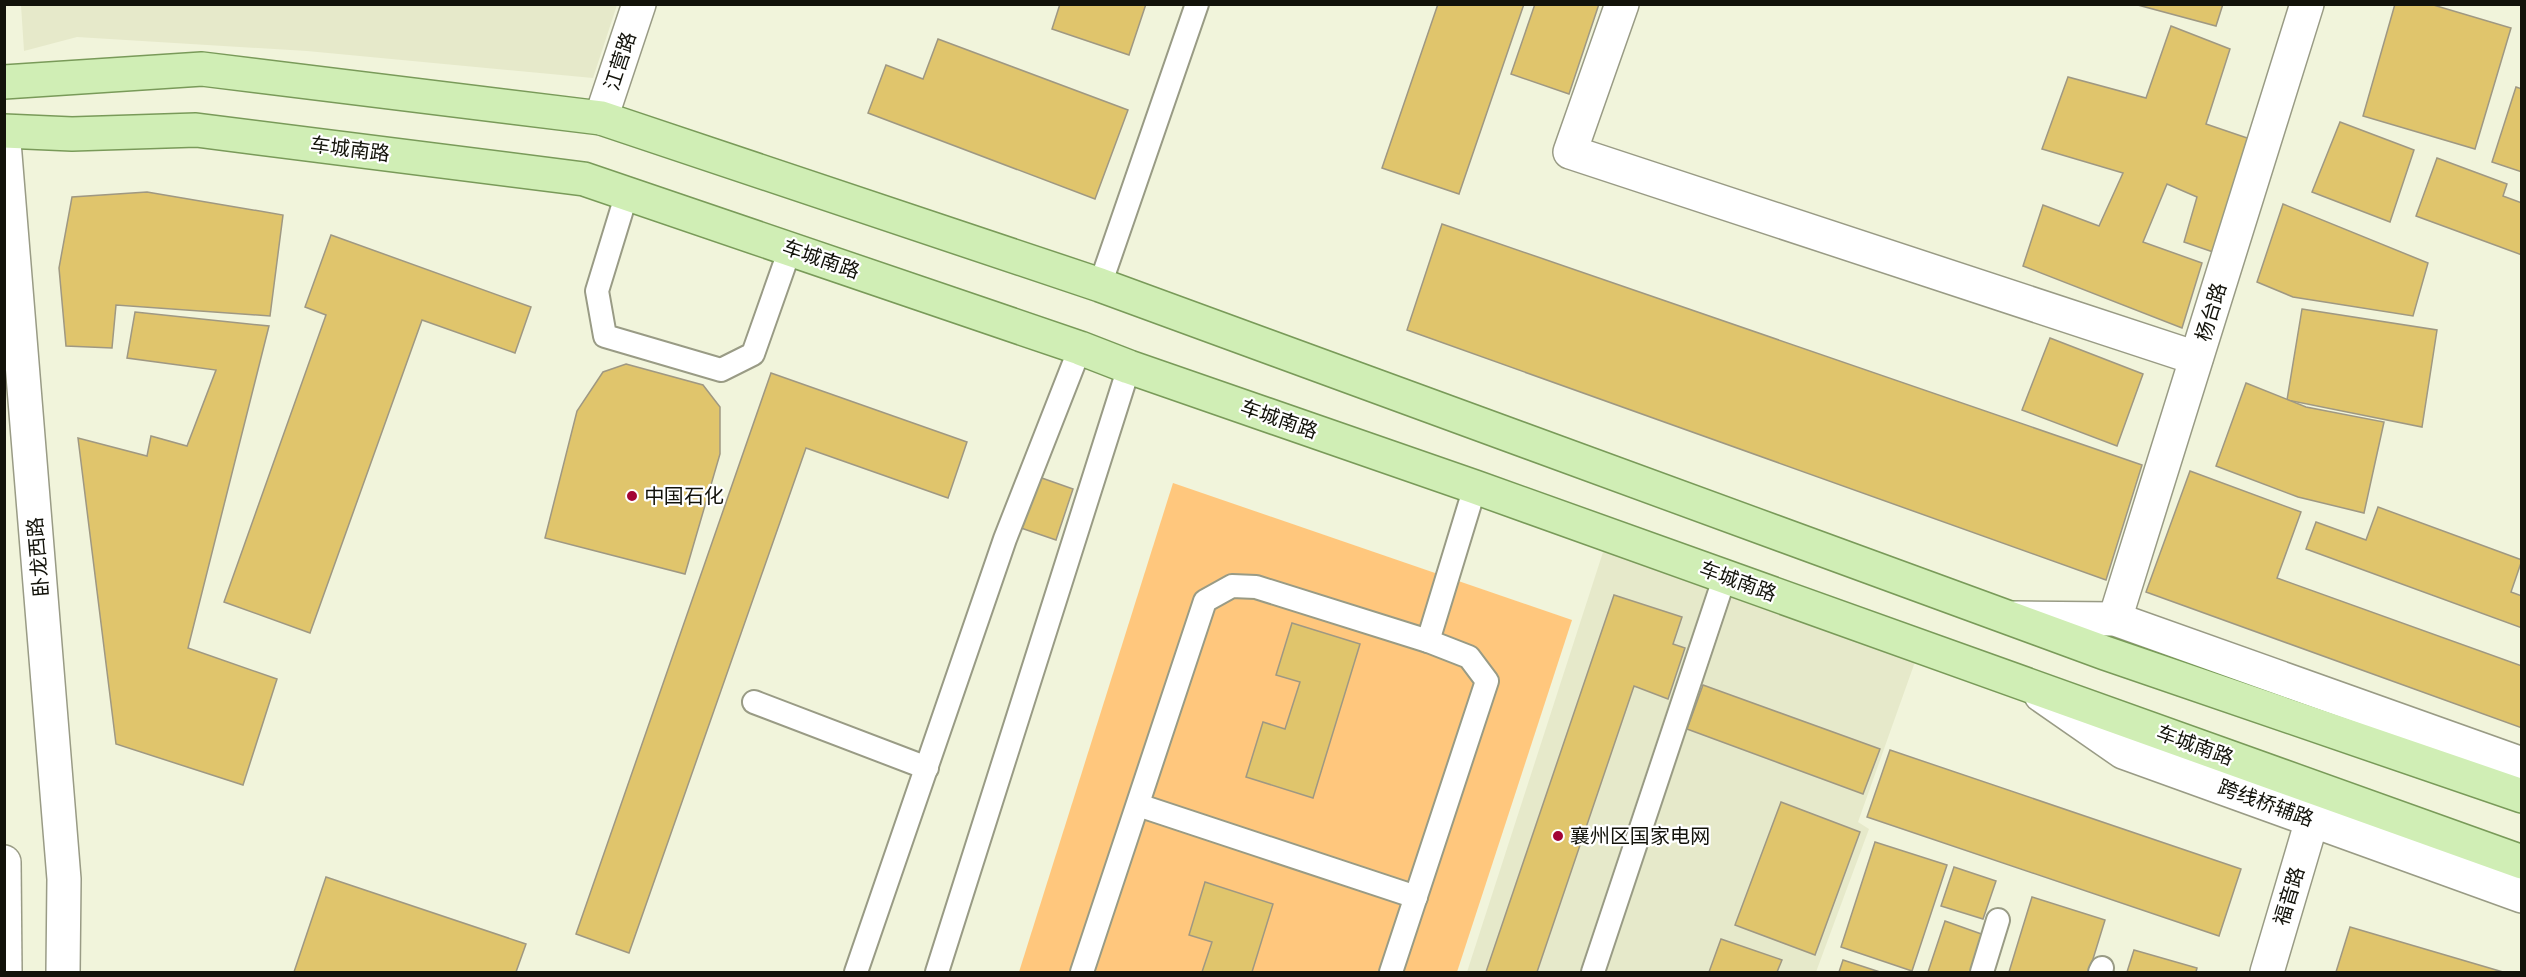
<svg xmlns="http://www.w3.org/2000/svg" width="2526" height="977" font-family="'Sofia Sans Condensed','Noto Sans SC',sans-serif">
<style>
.built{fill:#e6e9ca}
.green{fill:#ffc77d}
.building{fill:#e0c56c;stroke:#9f9882;stroke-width:1.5}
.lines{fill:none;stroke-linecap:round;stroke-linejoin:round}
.service-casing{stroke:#999b85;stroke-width:26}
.minor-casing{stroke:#999b85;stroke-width:36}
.tertiary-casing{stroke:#999b85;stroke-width:36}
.secondary-casing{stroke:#999b85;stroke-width:36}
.primary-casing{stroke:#799a59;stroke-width:36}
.service{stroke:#fff;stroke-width:22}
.minor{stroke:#fff;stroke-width:33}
.tertiary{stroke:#fff;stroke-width:33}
.secondary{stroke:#fff;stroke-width:33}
.primary{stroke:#d0eeb5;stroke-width:33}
.poi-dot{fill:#a30435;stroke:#fff;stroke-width:2}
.labels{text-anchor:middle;stroke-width:4.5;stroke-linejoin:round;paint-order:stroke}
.street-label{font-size:20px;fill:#12120a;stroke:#fff}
.poi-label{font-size:20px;fill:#12120a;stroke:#fff;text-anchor:start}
</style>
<rect width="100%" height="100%" fill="#f1f4db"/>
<g class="built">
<polygon points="21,5 21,4 617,5 593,78 307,51 77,37 24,51"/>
<polygon points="1604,549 1916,659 1858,822 1869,829 1816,972 1467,972"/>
</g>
<polygon class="green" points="1173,483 1572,620 1457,972 1019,972"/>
<g class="building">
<polygon points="1060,4 1146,4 1129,55 1052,29"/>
<polygon points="1438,4 1524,4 1459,194 1382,168"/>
<polygon points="1535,4 1599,4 1569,94 1511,74"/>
<polygon points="2134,4 2223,4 2216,26"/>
<polygon points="2395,4 2430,4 2511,28 2475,149 2363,116"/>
<polygon points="2171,26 2230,49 2206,124 2253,140 2216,253 2184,242 2197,197 2167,184 2143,242 2202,263 2182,328 2023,266 2043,205 2099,226 2123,173 2042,149 2068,77 2146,98"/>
<polygon points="938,39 1128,110 1095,199 868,113 886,65 923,79"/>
<polygon points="2516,87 2522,89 2522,172 2492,162"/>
<polygon points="2340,122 2414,150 2390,222 2312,192"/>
<polygon points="2437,158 2507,184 2503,196 2522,203 2522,255 2416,216"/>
<polygon points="147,192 283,215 270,316 116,305 112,348 66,346 59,268 72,197"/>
<polygon points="2283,204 2428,263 2413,316 2293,297 2257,282"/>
<polygon points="1442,224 2142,465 2106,580 1407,330"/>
<polygon points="331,235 531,307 515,353 422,320 310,633 224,602 326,315 305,307"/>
<polygon points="2302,309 2437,330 2422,427 2287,400"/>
<polygon points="135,312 269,326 188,648 277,679 243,785 116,744 78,438 147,456 151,436 187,446 216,370 127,358"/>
<polygon points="2050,338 2143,374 2117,446 2022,410"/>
<polygon points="626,364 703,385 720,407 720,454 685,574 545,538 577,411 603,372"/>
<polygon points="771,373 967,442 948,498 806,448 629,953 576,934"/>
<polygon points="2246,383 2306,407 2384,422 2364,513 2298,497 2216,466"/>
<polygon points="2190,471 2301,512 2277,578 2522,666 2522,728 2146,592"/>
<polygon points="1039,477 1073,489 1056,540 1021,528"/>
<polygon points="2378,507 2522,560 2511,592 2522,596 2522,628 2306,549 2316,522 2366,540"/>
<polygon points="1614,595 1682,617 1673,644 1685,648 1668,699 1634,686 1537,972 1486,972"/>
<polygon points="1292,623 1360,644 1313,798 1246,777 1263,722 1285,729 1300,682 1276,675"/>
<polygon points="1703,685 1880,749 1863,794 1687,729"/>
<polygon points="1890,750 2241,869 2219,936 1867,817"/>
<polygon points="1781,802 1860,832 1815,955 1735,925"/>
<polygon points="1875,842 1947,865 1912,971 1841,947"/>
<polygon points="1954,867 1996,881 1983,919 1941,906"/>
<polygon points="326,877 526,944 516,972 294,972"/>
<polygon points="1205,882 1273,904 1252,972 1202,972 1212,942 1189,935"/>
<polygon points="2032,897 2105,920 2089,972 2009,972"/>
<polygon points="1945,921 1987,936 1975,972 1928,972"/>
<polygon points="2350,927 2503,972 2336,972"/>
<polygon points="1721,939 1782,960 1777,972 1709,972"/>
<polygon points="2134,950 2197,968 2196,972 2127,972"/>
<polygon points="1843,960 1880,972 1839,972"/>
</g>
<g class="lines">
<g class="service-casing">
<g id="service">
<polyline points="627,193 597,291 605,336 721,370 753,354 790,249"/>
<polyline points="1100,285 1197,4"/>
<polyline points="1428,641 1475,487"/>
<polyline points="754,702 927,768"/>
<polyline points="1138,805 1416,897"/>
<polyline points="856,972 1005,539 1080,348"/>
<polyline points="937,972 1129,367"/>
<polyline points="1082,972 1205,601 1232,586 1256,587 1428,641 1469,657 1487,681 1391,972"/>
<polyline points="1593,972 1725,576"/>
<polyline points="1982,972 1998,920"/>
<polyline points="2100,972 2102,968"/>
</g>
</g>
<g class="minor-casing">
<g id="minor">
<polyline points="1622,4 1570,152 2196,358"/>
<polyline points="601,118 639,4"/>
<polyline points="2115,619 2307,4"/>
<polyline points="2267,972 2312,820"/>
</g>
</g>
<g class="tertiary-casing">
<g id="tertiary">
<polyline points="2015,618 2115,619 2522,764"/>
<polyline points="2041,695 2123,752 2522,896"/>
</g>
</g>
<g class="secondary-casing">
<g id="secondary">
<polyline points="4,142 64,879 63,972"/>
<polyline points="4,862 5,972"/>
</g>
</g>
<g class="primary-casing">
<g id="primary">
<polyline points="4,82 202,69 601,118 1100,285 2105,653 2522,796"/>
<polyline points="4,131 72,134 196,130 584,179 1080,348 1129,367 1475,487 2522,862"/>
</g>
</g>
<use href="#service" class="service"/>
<use href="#minor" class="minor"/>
<use href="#tertiary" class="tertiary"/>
<use href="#secondary" class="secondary"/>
<use href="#primary" class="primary"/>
</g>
<g class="poi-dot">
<circle cx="632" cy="496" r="6"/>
<circle cx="1558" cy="836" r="6"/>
</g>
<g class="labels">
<g class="street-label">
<text transform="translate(620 61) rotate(-72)" y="7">江营路</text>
<text transform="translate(350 149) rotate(7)" y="7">车城南路</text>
<text transform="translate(821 259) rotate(19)" y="7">车城南路</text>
<text transform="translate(2211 312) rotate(-73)" y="7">杨台路</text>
<text transform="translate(1279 419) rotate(19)" y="7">车城南路</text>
<text transform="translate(38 557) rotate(-95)" y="7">卧龙西路</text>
<text transform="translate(1738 581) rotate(20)" y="7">车城南路</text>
<text transform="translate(2195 745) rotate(20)" y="7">车城南路</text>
<text transform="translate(2266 803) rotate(20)" y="7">跨线桥辅路</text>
<text transform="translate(2289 896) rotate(-73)" y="7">福音路</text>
</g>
<g class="poi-label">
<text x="644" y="503">中国石化</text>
<text x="1570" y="843">襄州区国家电网</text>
</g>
</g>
<rect width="2526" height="977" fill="none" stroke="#12120a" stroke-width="12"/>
</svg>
